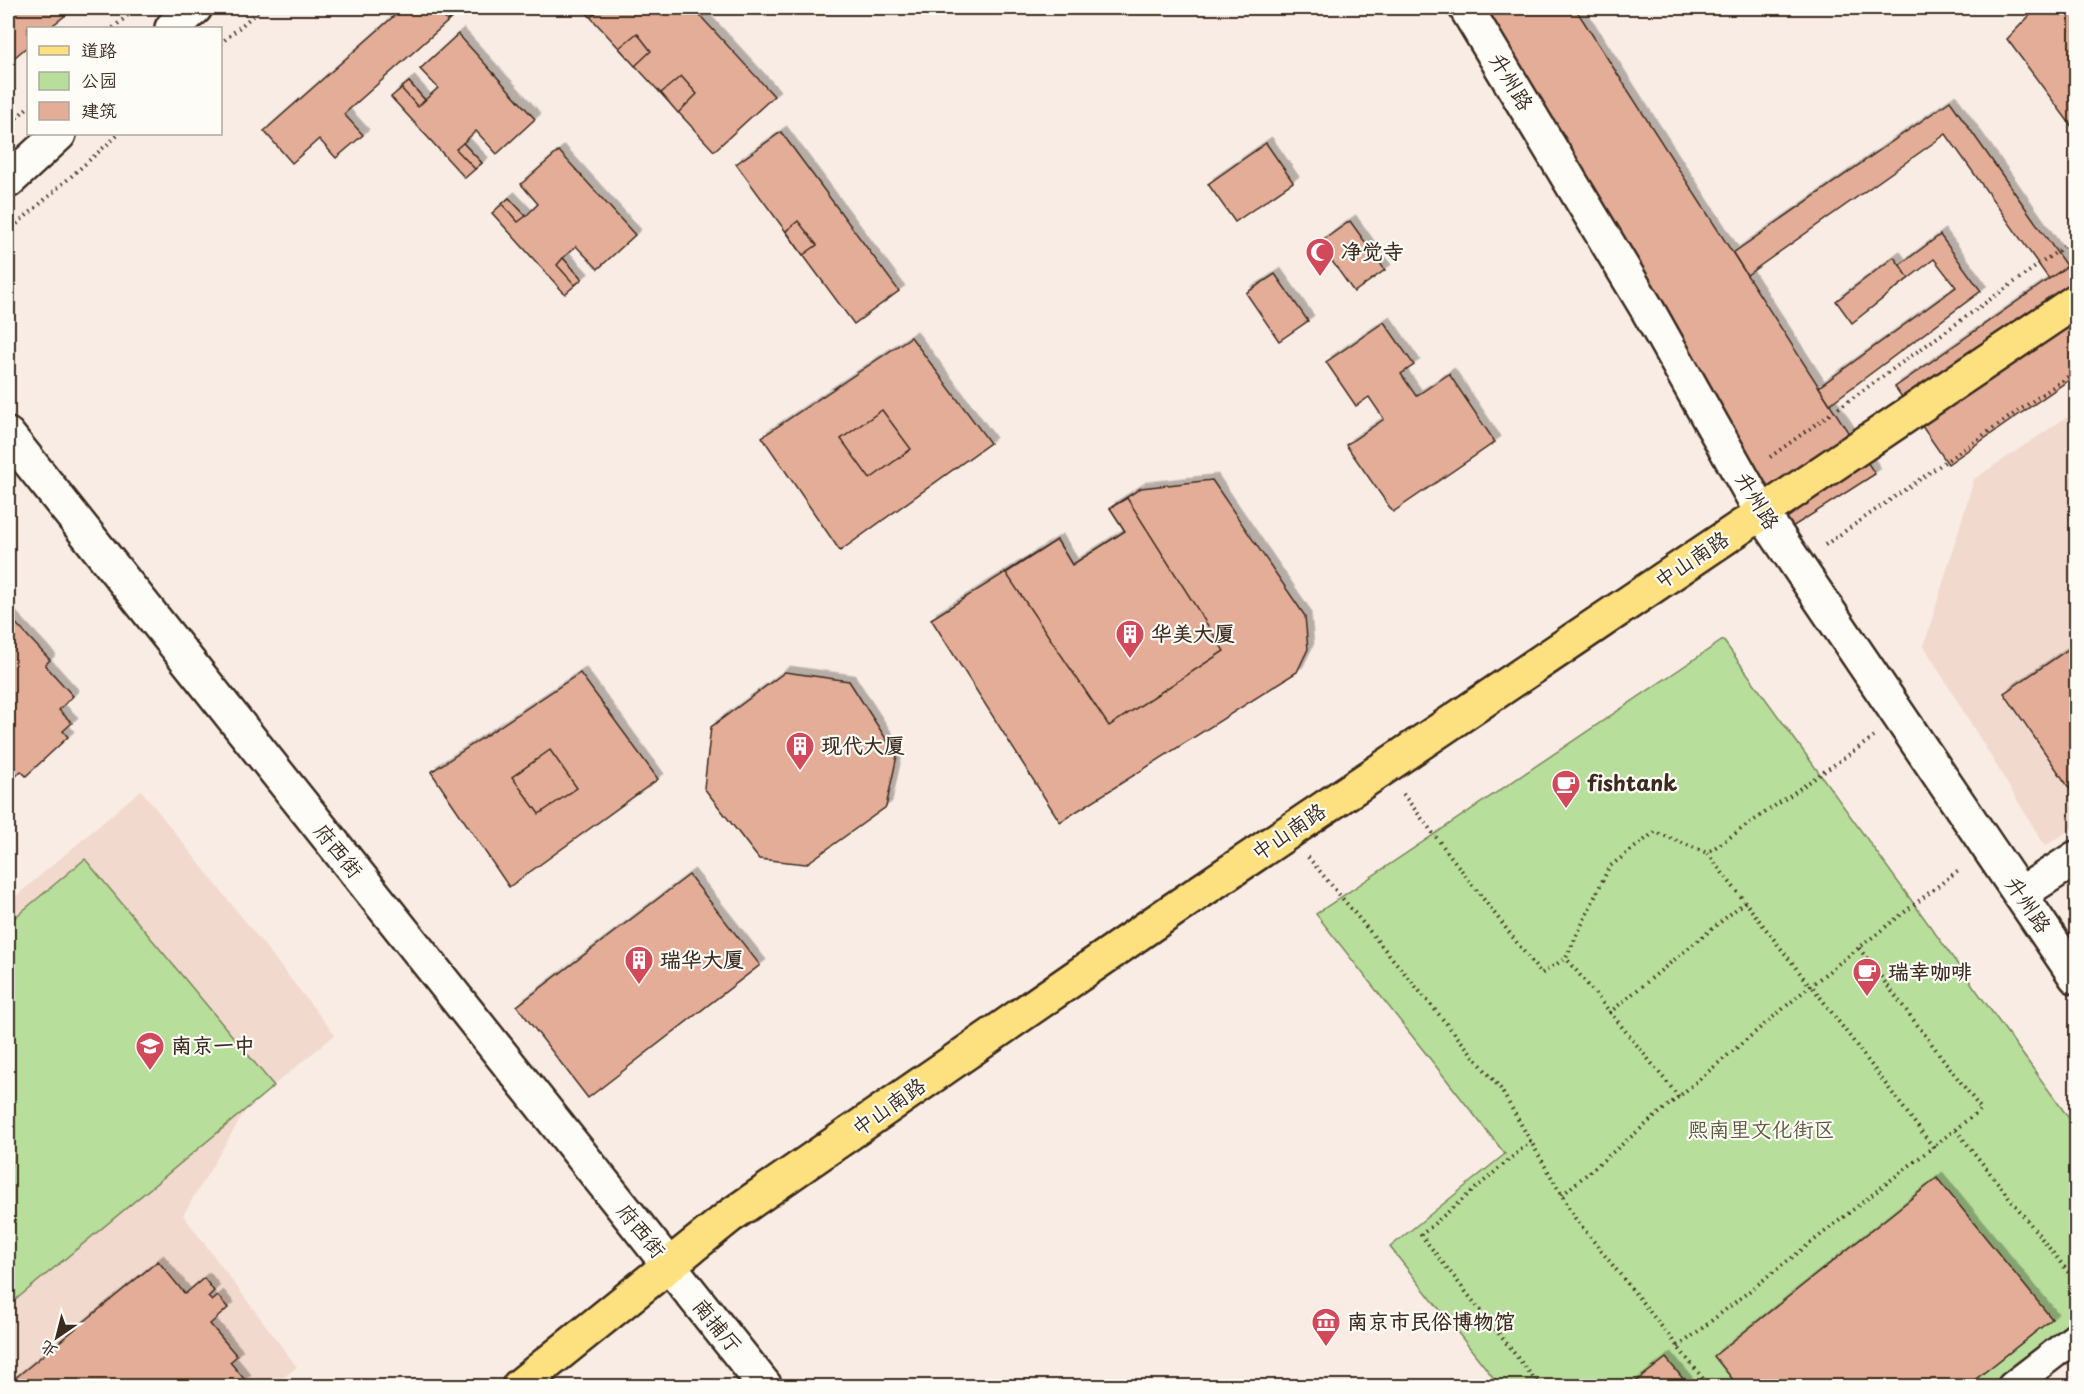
<svg xmlns="http://www.w3.org/2000/svg" width="2084" height="1394" font-family="'Playpen Sans','LXGW WenKai TC',sans-serif">
<style>
.built{fill:#f2d9cd}
.green{fill:#b7de9a;stroke:#79845c;stroke-width:1.5}
.building{fill:#e3ad98;stroke:#3b2a1e;stroke-width:1.5;filter:url(#shadow)}
.lines{fill:none;stroke-linecap:round;stroke-linejoin:round}
.pedestrian-casing{stroke:#3b2a1e;stroke-width:33}
.minor-casing{stroke:#3b2a1e;stroke-width:38}
.secondary-casing{stroke:#3b2a1e;stroke-width:38}
.primary-casing{stroke:#3b2a1e;stroke-width:38}
.path{stroke:#3b2a1e;stroke-width:4;stroke-dasharray:1.5 4.5;stroke-linecap:butt}
.pedestrian{stroke:#fdfcf7;stroke-width:28}
.minor{stroke:#fdfcf7;stroke-width:33}
.secondary{stroke:#fdfcf7;stroke-width:33}
.primary{stroke:#fde080;stroke-width:33}
.labels{text-anchor:middle;stroke-width:4.5;stroke-linejoin:round;paint-order:stroke}
.street-label{font-size:21px;fill:#3b2a1e;stroke:#fdfcf7}
.poi-label{font-size:21px;font-weight:bold;fill:#3b2a1e;stroke:#fdfcf7;text-anchor:start}
.park-label{font-size:21px;fill:#5a573d;stroke:#fdfcf7}
</style>
<defs>
<filter id="shadow"><feDropShadow dx="5.5" dy="-5.5" stdDeviation="0" flood-color="#0004"/></filter>
</defs>
<rect width="100%" height="100%" fill="#f8ece4"/>
<filter id="ink" filterUnits="userSpaceOnUse"><feTurbulence type="fractalNoise" baseFrequency=".0167" numOctaves="2"/><feDisplacementMap in="SourceGraphic" scale="12" xChannelSelector="R" yChannelSelector="G"/><feConvolveMatrix kernelMatrix="1 2 1 2 8 2 1 2 1" color-interpolation-filters="sRGB"/></filter>
<g filter="url(#ink)">
<g class="built">
<polygon points="2076,411 2076,826 2045,846 1924,646 1974,479"/>
<polygon points="141,790 335,1035 248,1106 183,1215 297,1367 273,1386 8,1386 8,903"/>
</g>
<g class="green">
<polygon points="1723,640 2076,1128 2076,1318 1991,1386 1500,1386 1390,1247 1505,1154 1316,914"/>
<polygon points="85,859 274,1086 8,1306 8,923"/>
</g>
<g class="building">
<polygon points="8,8 75,8 49,28 28,28 28,46 8,63"/>
<polygon points="403,8 463,8 344,114 363,135 336,158 319,139 292,163 264,131"/>
<polygon points="436,8 463,8 447,21"/>
<polygon points="582,8 693,8 774,96 714,151"/>
<polygon points="582,8 602,8 591,17"/>
<polygon points="1453,8 1575,8 1875,474 1789,529"/>
<polygon points="2037,8 2076,8 2076,132 2007,39"/>
<polygon points="637,33 651,51 635,66 619,48"/>
<polygon points="458,34 535,119 497,154 476,131 463,143 482,163 465,178 391,97 409,82 425,100 438,88 420,69"/>
<polygon points="681,76 697,94 678,113 661,93"/>
<polygon points="409,82 425,100 418,107 401,88"/>
<polygon points="1950,101 2067,267 2049,279 1946,134 1747,275 1733,253"/>
<polygon points="781,132 899,291 854,324 736,164"/>
<polygon points="463,143 482,163 475,169 456,149"/>
<polygon points="1266,143 1293,182 1235,222 1208,184"/>
<polygon points="559,151 635,235 598,269 576,246 563,258 582,279 565,294 492,213 509,198 526,216 538,204 521,184"/>
<polygon points="509,198 526,216 518,222 502,204"/>
<polygon points="798,221 817,245 803,255 786,231"/>
<polygon points="1350,221 1385,270 1354,292 1319,243"/>
<polygon points="1940,235 1981,291 1830,404 1819,387 1956,287 1934,259 1883,298 1874,284"/>
<polygon points="1894,257 1909,278 1852,323 1836,301"/>
<polygon points="563,258 582,279 575,285 557,265"/>
<polygon points="2076,260 2076,375 1948,464 1895,387"/>
<polygon points="1275,274 1308,321 1279,341 1246,293"/>
<polygon points="1384,322 1414,365 1401,374 1416,396 1449,374 1495,442 1393,512 1346,445 1384,419 1369,397 1356,406 1326,362"/>
<polygon points="911,337 990,443 840,551 762,437"/>
<polygon points="882,410 911,449 870,479 841,439"/>
<polygon points="1212,480 1305,616 1308,649 1297,672 1060,822 931,619 1057,540 1072,565 1125,531 1110,508 1141,488"/>
<polygon points="1127,498 1224,651 1109,726 1006,573 1057,540 1072,565 1125,531 1110,508"/>
<polygon points="8,615 50,660 45,665 73,696 59,710 72,723 63,731 68,737 26,776 21,771 8,784"/>
<polygon points="2076,644 2076,798 2004,693"/>
<polygon points="785,672 849,681 897,756 886,807 806,864 759,859 704,788 711,727"/>
<polygon points="580,673 658,779 509,887 431,772"/>
<polygon points="550,750 577,788 539,814 512,777"/>
<polygon points="689,875 760,965 588,1098 517,1006"/>
<polygon points="1937,1178 2052,1319 1967,1386 1738,1386 1714,1356"/>
<polygon points="158,1261 185,1294 204,1278 214,1291 208,1297 212,1301 218,1296 228,1308 210,1324 237,1356 230,1362 245,1380 237,1386 8,1386 8,1384"/>
<polygon points="1666,1358 1689,1386 1630,1386"/>
</g>
<g class="lines">
<g class="pedestrian-casing">
<polyline id="pedestrian" points="2012,1386 2076,1337"/>
</g>
<g class="minor-casing">
<g id="minor">
<polyline points="8,435 765,1386"/>
<polyline points="2020,894 2076,858"/>
</g>
</g>
<g class="secondary-casing">
<g id="secondary">
<polyline points="1466,8 1646,307 1762,513 2076,977"/>
<polyline points="172,28 195,8"/>
<polyline points="8,181 59,134"/>
</g>
</g>
<g class="primary-casing">
<polyline id="primary" points="519,1386 730,1216 1167,914 2076,301"/>
</g>
<g class="path">
<polyline points="113,28 136,8"/>
<polyline points="220,44 262,8"/>
<polyline points="8,126 28,107"/>
<polyline points="8,232 119,134"/>
<polyline points="1770,457 2076,238"/>
<polyline points="1825,545 2076,371"/>
<polyline points="1403,794 1541,974 1566,958"/>
<polyline points="1308,857 1500,1088 1575,1218 1709,1386"/>
<polyline points="1745,902 1707,853 1874,737"/>
<polyline points="1859,948 1981,1109 1933,1147"/>
<polyline points="1609,1013 1745,902 1810,986"/>
<polyline points="1679,1097 1566,958 1609,867 1655,832 1707,853"/>
<polyline points="1956,1130 2076,1282"/>
<polyline points="1531,1141 1421,1235 1540,1386"/>
<polyline points="1562,1195 1810,986 1961,868"/>
<polyline points="1678,1347 1933,1147 1811,985"/>
</g>
<use href="#pedestrian" class="pedestrian"/>
<use href="#minor" class="minor"/>
<use href="#secondary" class="secondary"/>
<use href="#primary" class="primary"/>
</g>
</g>
<defs>
<g id="mosque-pin" transform="scale(1.5)"><path d="M0 17L-7.5 6A9.5 9.5 0 1 1 7.5 6Z" fill="#d1495b" stroke="#fdfcf7"/><path d="M3.5-4.9A6 6 0 1 0 3.5 4.9A5 5 0 1 1 3.5-4.9Z" fill="#fff"/></g>
<g id="building-pin" transform="scale(1.5)"><path d="M0 17L-7.5 6A9.5 9.5 0 1 1 7.5 6Z" fill="#d1495b" stroke="#fdfcf7"/><path d="M-4-6H4V6H1V3H-1V6H-4ZM-2.5-4.3h1.7v1.8h-1.7ZM.8-4.3h1.7v1.8H.8ZM-2.5-1h1.7V.8h-1.7ZM.8-1h1.7V.8H.8Z" fill="#fff"/></g>
<g id="cafe-pin" transform="scale(1.5)"><path d="M0 17L-7.5 6A9.5 9.5 0 1 1 7.5 6Z" fill="#d1495b" stroke="#fdfcf7"/><path d="M-5.5-4.5H6V0H3Q3 3.5 0 3.5H-2.5Q-5.5 3.5-5.5 0ZM3-3.2v2h1.7v-2ZM-6 4.5H4V6H-6Z" fill="#fff"/></g>
<g id="school-pin" transform="scale(1.5)"><path d="M0 17L-7.5 6A9.5 9.5 0 1 1 7.5 6Z" fill="#d1495b" stroke="#fdfcf7"/><path d="M0-5L7-2L0 1L-7-2ZM-4 1L0 2.5L4 1V4Q0 6-4 4Z" fill="#fff"/></g>
<g id="museum-pin" transform="scale(1.5)"><path d="M0 17L-7.5 6A9.5 9.5 0 1 1 7.5 6Z" fill="#d1495b" stroke="#fdfcf7"/><path d="M0-6L6-3V-2H-6V-3ZM-5-1h2V3h-2ZM-1-1h2V3h-2ZM3-1h2V3H3ZM-6 4H6V6H-6Z" fill="#fff"/></g>
</defs>
<g fill-rule="evenodd">
<use href="#mosque-pin" x="1320" y="252"/>
<use href="#building-pin" x="1130" y="634"/>
<use href="#building-pin" x="800" y="746"/>
<use href="#cafe-pin" x="1566" y="784"/>
<use href="#building-pin" x="639" y="960"/>
<use href="#cafe-pin" x="1867" y="972"/>
<use href="#school-pin" x="150" y="1046"/>
<use href="#museum-pin" x="1326" y="1322"/>
</g>
<g class="labels">
<g class="street-label">
<text transform="translate(1511 82) rotate(59)" y="7">升州路</text>
<text transform="translate(1757 501) rotate(59)" y="7">升州路</text>
<text transform="translate(1692 560) rotate(-34)" y="7">中山南路</text>
<text transform="translate(1289 832) rotate(-34)" y="7">中山南路</text>
<text transform="translate(338 851) rotate(51)" y="7">府西街</text>
<text transform="translate(2028 905) rotate(56)" y="7">升州路</text>
<text transform="translate(889 1107) rotate(-35)" y="7">中山南路</text>
<text transform="translate(641 1231) rotate(51)" y="7">府西街</text>
<text transform="translate(717 1326) rotate(51)" y="7">南捕厅</text>
</g>
<g class="poi-label">
<text x="1341" y="259">净觉寺</text>
<text x="1151" y="641">华美大厦</text>
<text x="821" y="753">现代大厦</text>
<text x="1587" y="791">fishtank</text>
<text x="660" y="967">瑞华大厦</text>
<text x="1888" y="979">瑞幸咖啡</text>
<text x="171" y="1053">南京一中</text>
<text x="1347" y="1329">南京市民俗博物馆</text>
</g>
<g class="park-label">
<text x="1761" y="1137">熙南里文化街区</text>
</g>
</g>
<rect width="2084" height="1394" fill="none" stroke="#fdfcf7" stroke-width="30"/>
<rect x="15" y="15" width="2054" height="1364" fill="none" stroke="#3b2a1e" stroke-width="2" filter="url(#ink)"/>
<rect x="27" y="27" width="195" height="108" fill="#fdfcf7" stroke="#afa8a0" stroke-width="1.5"/>
<rect x="39" y="46" width="30" height="9" fill="#fde080" stroke="#afa8a0" stroke-width="1.5"/>
<text x="81" y="57" font-size="18" fill="#3b2a1e">道路</text>
<rect x="39" y="72" width="30" height="18" fill="#b7de9a" stroke="#afa8a0" stroke-width="1.5"/>
<text x="81" y="87" font-size="18" fill="#3b2a1e">公园</text>
<rect x="39" y="102" width="30" height="18" fill="#e3ad98" stroke="#afa8a0" stroke-width="1.5"/>
<text x="81" y="117" font-size="18" fill="#3b2a1e">建筑</text>
<g transform="translate(57 1337) rotate(215)" stroke="#fdfcf7" stroke-width="4.5" paint-order="stroke">
<path d="M0-4.5L10 22L0 15L-10 22Z" fill="#3b2a1e"/>
<text y="-9" font-size="16" font-weight="bold" text-anchor="middle" fill="#3b2a1e">北</text>
</g>
</svg>
